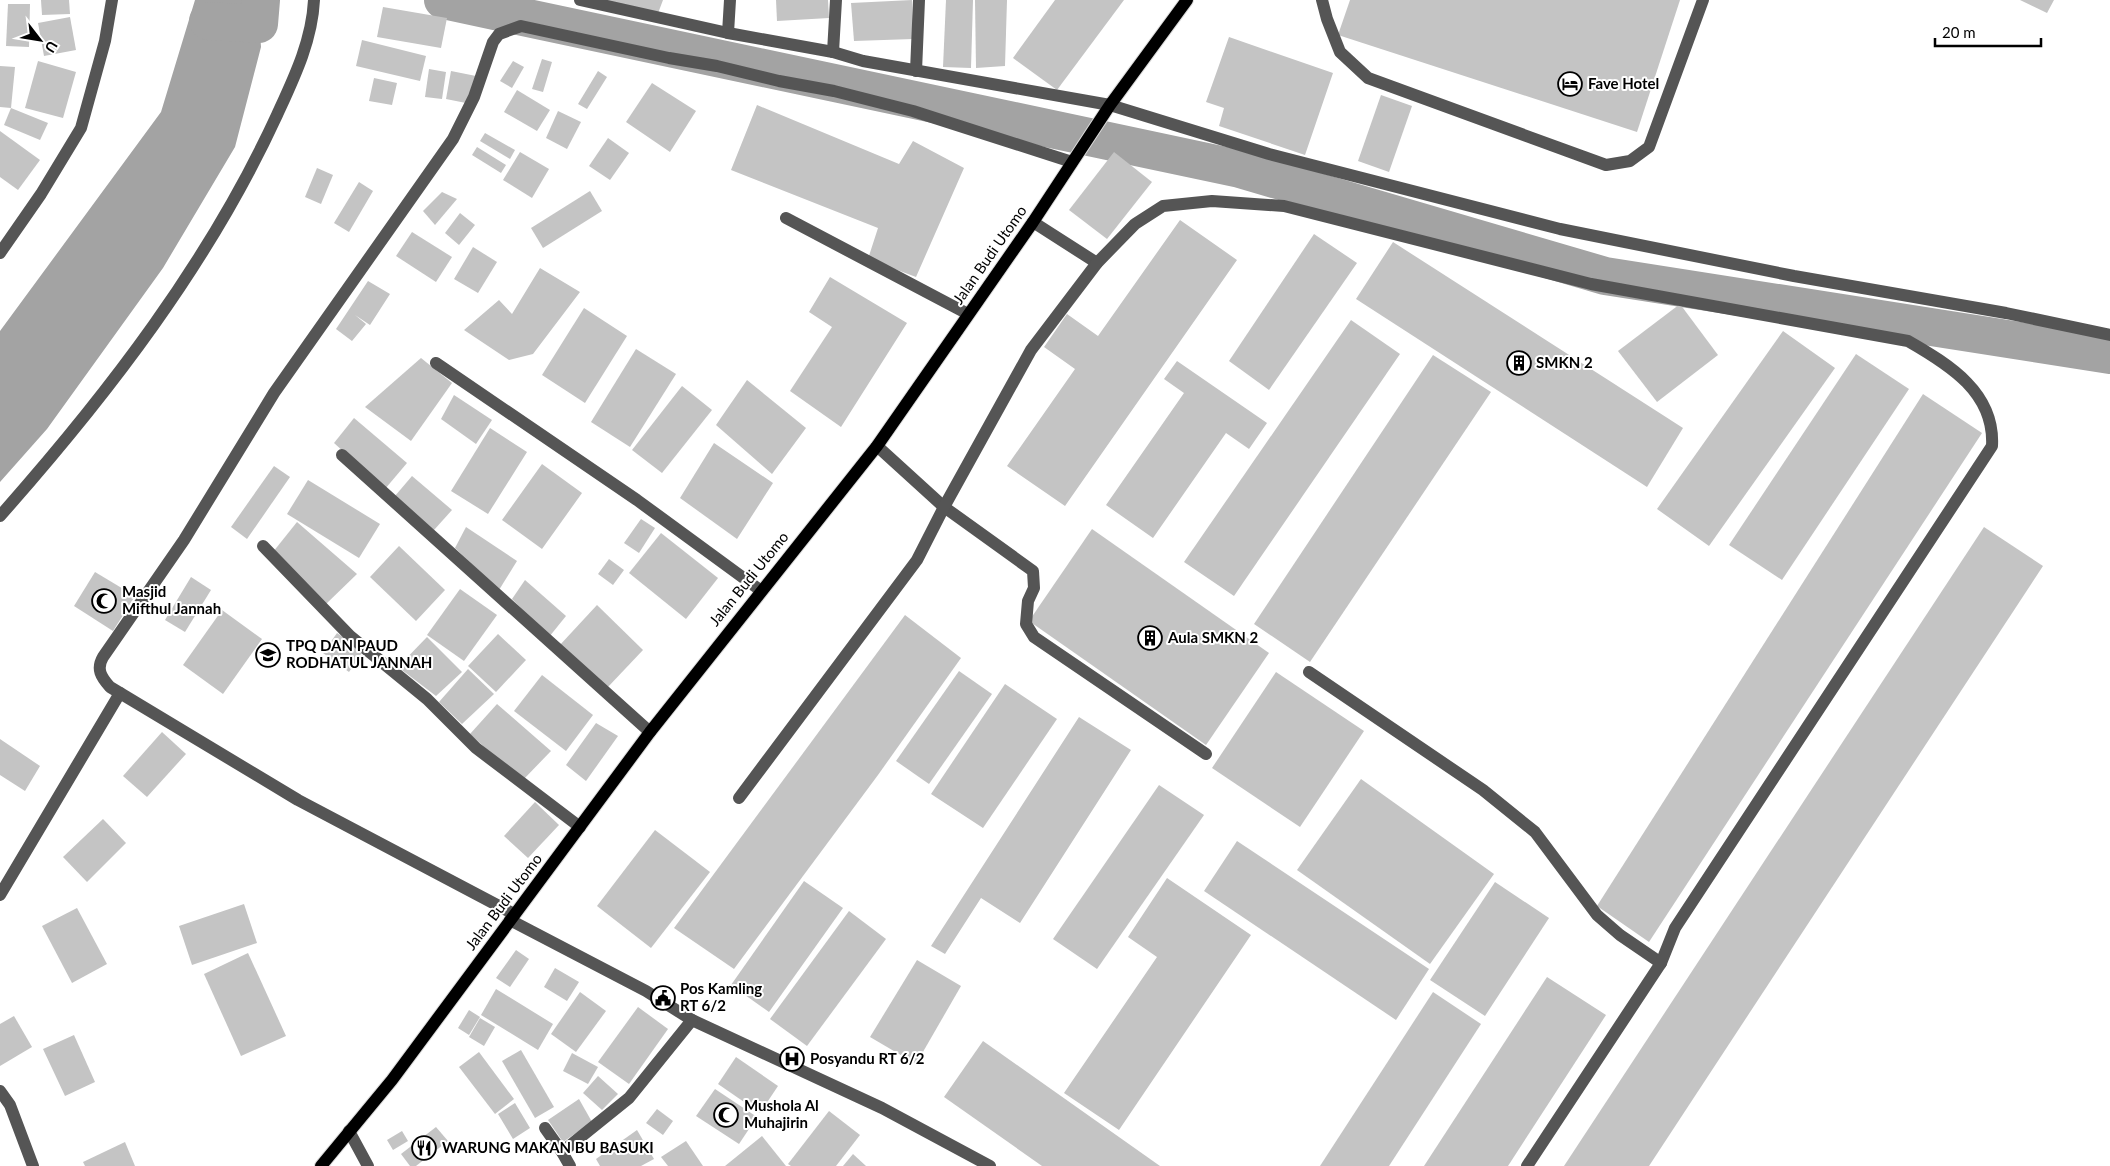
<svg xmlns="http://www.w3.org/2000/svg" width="2110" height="1166" font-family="Lato,sans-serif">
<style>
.water{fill:#a3a3a3}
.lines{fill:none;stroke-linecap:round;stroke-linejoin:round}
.canal{stroke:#a3a3a3;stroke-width:38}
.building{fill:#c4c4c4}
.major-casing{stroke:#dbdbdb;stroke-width:14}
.minor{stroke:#555;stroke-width:12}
.major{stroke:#000;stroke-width:12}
.labels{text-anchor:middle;stroke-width:4;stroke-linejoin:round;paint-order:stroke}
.poi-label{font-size:15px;font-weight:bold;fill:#000;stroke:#fff;text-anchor:start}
.street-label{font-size:15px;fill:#000;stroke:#fff}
</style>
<rect width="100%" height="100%" fill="#fff"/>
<polygon class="water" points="195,0 258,0 261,47 235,147 163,268 47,429 0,482 0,331 161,112"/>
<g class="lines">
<g class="canal">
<polyline points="443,0 1240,169 1605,276 2110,355"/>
<polyline points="208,21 259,24 261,0"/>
</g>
</g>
<g class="building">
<polygon points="41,0 69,0 70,14 42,15"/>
<polygon points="588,0 663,0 657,16"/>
<polygon points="776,0 828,0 829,18 777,21"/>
<polygon points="912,0 913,39 854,41 851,3"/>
<polygon points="946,0 973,0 971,68 943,67"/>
<polygon points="975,0 1007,0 1005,66 976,68"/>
<polygon points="1055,0 1124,0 1057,90 1013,58"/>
<polygon points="1350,0 1680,0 1637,132 1338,35"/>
<polygon points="2020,0 2054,0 2047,13"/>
<polygon points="8,4 30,4 29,47 6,46"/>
<polygon points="383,7 447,18 441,48 377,37"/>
<polygon points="70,17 76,50 44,56 38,23"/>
<polygon points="1229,37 1333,73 1305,155 1219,126 1224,108 1206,102"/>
<polygon points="362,40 426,56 420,81 356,66"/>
<polygon points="542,59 552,62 543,92 532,89"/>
<polygon points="38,61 76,72 63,118 25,108"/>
<polygon points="513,61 524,67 512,88 500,81"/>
<polygon points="0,66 15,67 11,108 0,107"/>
<polygon points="429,69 446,72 442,99 425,97"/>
<polygon points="451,71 476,76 471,104 446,99"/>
<polygon points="598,71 607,77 587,109 578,104"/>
<polygon points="374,78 397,83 392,105 369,101"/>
<polygon points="652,83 696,111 670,152 626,122"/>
<polygon points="517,90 550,110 537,131 504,112"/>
<polygon points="1381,95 1412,106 1389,172 1358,161"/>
<polygon points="757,105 899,164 913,141 964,168 916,277 868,259 878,228 731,170"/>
<polygon points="11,108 48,123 40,140 4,125"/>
<polygon points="558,111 581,122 567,149 546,138"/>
<polygon points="0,131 40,160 18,190 0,177"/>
<polygon points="485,133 515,150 510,159 480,141"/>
<polygon points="608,138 629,153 610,180 589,166"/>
<polygon points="477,147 506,165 501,173 472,155"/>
<polygon points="520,152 549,169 532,198 503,180"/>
<polygon points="1114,152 1152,182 1107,239 1069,210"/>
<polygon points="317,168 333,175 321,204 305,197"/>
<polygon points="359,182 373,191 349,232 334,223"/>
<polygon points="590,191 602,211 543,248 531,228"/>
<polygon points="442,192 457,199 435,225 423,211"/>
<polygon points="460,213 475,225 459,245 445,233"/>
<polygon points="1180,220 1237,260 1065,506 1007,466 1075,369 1044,347 1067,314 1098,336"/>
<polygon points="412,232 452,257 436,282 396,256"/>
<polygon points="1314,234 1357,263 1269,390 1229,361"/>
<polygon points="1393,242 1683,428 1647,487 1356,299"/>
<polygon points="473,247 497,262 478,293 454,279"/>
<polygon points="540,268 580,292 533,354 509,360 464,330 499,300 512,314"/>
<polygon points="830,277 907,323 841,427 790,391 832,327 809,312"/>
<polygon points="368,281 390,294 370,325 355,315 366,324 352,341 336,329"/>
<polygon points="1680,304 1718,355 1657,402 1618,351"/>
<polygon points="584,308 627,336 585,403 542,375"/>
<polygon points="1351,320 1400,354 1234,596 1184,562"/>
<polygon points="1783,331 1835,368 1709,546 1657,509"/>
<polygon points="636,349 676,374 630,447 591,422"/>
<polygon points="1856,354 1909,389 1782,580 1729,545"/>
<polygon points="1433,355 1491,392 1310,662 1254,624"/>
<polygon points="421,358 452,383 411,441 365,407"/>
<polygon points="1177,361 1267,423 1249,449 1226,433 1153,538 1106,505 1184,393 1164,379"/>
<polygon points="747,380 806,428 772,474 716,425"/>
<polygon points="682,386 712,410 662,473 632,450"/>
<polygon points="1923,394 1982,433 1649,942 1597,906"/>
<polygon points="454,395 492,420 476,444 441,419"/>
<polygon points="354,418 407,463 385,489 334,443"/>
<polygon points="490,428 527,452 488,514 451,491"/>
<polygon points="714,443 773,483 737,539 680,498"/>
<polygon points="542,464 582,493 542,549 502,520"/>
<polygon points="274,466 290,477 247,539 231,527"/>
<polygon points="412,476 452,510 434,530 395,496"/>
<polygon points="308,480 380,524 359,558 287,514"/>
<polygon points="641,519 655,528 639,553 624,543"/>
<polygon points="297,522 357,574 326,604 273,552"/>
<polygon points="466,527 517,561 499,590 455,548"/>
<polygon points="1984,527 2043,566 1649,1166 1564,1166"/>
<polygon points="1092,529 1269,653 1206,745 1029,621"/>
<polygon points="661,533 718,578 686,619 629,573"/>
<polygon points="399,546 445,590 416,621 370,577"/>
<polygon points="609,559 624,570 613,585 598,574"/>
<polygon points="95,572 135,596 113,631 74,606"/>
<polygon points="191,577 211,590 185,632 165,620"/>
<polygon points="525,580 566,616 549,637 512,599"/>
<polygon points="460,589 497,615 464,661 427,635"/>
<polygon points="597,605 643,650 607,688 559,646"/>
<polygon points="222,610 262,639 223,694 183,665"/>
<polygon points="905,615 961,658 878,775 734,969 674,928"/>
<polygon points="337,633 363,651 349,672 323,653"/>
<polygon points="498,634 526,660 496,692 468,666"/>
<polygon points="427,637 462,672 436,696 398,667"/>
<polygon points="468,669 494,694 462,724 439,702"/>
<polygon points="959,671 992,694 929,784 896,761"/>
<polygon points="1276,672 1364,731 1300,827 1212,768"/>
<polygon points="542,675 593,715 566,751 514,711"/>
<polygon points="1005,684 1057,719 983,828 931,794"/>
<polygon points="497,704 551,751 522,781 470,734"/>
<polygon points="1079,717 1131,750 1020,923 981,898 945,954 931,946"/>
<polygon points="596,723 618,736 586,781 566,765"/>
<polygon points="162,732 186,754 147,797 123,776"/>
<polygon points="0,739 40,766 25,791 0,775"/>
<polygon points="1361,779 1494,874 1430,964 1297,870"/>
<polygon points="1159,785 1204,815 1097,969 1053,939"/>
<polygon points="535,802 559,825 528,858 504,836"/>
<polygon points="103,819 126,843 87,882 63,857"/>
<polygon points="655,830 710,872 651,948 597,906"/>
<polygon points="1237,841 1429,969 1396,1020 1204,891"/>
<polygon points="1167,878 1251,935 1119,1130 1064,1093 1157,957 1128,937"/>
<polygon points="804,881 843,908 769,1012 731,985"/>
<polygon points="1495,882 1549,918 1485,1016 1430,980"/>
<polygon points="244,904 257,943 192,965 179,926"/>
<polygon points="77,908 107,964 72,983 42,926"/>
<polygon points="849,911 886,939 807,1046 770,1019"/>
<polygon points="516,950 529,959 510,987 496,978"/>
<polygon points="248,953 286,1036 241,1056 204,974"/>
<polygon points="917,960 961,986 916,1064 870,1037"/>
<polygon points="555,968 579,982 567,1001 544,987"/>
<polygon points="1547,977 1606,1015 1508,1166 1424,1166"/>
<polygon points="496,989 553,1024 538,1050 481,1015"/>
<polygon points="580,992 606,1011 576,1052 551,1034"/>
<polygon points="1433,992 1481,1024 1389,1166 1320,1166"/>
<polygon points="638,1007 668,1029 629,1084 598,1062"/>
<polygon points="469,1010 480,1017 469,1035 458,1028"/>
<polygon points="14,1016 32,1047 0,1066 0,1024"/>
<polygon points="480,1018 495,1027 484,1046 469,1037"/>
<polygon points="74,1035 95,1082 65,1096 43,1049"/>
<polygon points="983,1041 1160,1166 1042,1166 944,1097"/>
<polygon points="521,1050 554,1107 535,1118 502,1061"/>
<polygon points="479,1052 514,1099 495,1114 459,1067"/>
<polygon points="572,1053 598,1067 588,1084 563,1071"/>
<polygon points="736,1057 778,1086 760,1113 718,1084"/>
<polygon points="598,1076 618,1094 602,1110 583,1093"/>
<polygon points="715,1089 757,1117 739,1144 696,1116"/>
<polygon points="579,1099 592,1122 563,1142 548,1120"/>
<polygon points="515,1103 530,1128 513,1139 498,1114"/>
<polygon points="657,1109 673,1121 663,1135 646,1123"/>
<polygon points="829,1111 860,1135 836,1166 791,1166 788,1164"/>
<polygon points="436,1127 448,1141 416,1166 410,1166 401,1154"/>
<polygon points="637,1130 654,1159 641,1166 600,1166 596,1159"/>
<polygon points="402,1131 408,1141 393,1150 387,1140"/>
<polygon points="762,1136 786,1166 725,1166"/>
<polygon points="686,1141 703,1166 668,1166 661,1157"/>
<polygon points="125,1142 135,1166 85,1166 83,1162"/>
<polygon points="853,1154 866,1166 843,1166"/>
</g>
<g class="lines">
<g class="major-casing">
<polyline id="major" points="321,1166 392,1080 650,732 877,446 1033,222 1110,105 1187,0"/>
</g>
<g class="minor">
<polyline points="580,0 728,33 833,52 863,61 1110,105 1269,154 1560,229 1794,276 2006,313 2110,335"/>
<polyline points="1322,0 1327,19 1340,52 1368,78 1606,165 1630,161 1649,147 1703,0"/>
<polyline points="728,33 730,0"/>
<polyline points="833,52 836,0"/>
<polyline points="916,71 919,0"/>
<polyline points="786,218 968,314"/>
<polyline points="1033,222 1097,263"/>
<polyline points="0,253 41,194 81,128 105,41 112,0"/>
<polyline points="436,363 637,500 760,590"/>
<polyline points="877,446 944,507 1033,571 1034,588 1028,601 1026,624 1034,637 1206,754"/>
<polyline points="342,455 650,732"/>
<path d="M0 516C108 394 209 263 277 115 294 78 312 41 314 0"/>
<polyline points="263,546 350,636 427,699 476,748 580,827"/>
<polyline points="1309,672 1483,790 1535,832 1597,915 1620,935 1661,963"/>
<path d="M739 798 917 560 944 507 1031 350 1097 263 1135 224 1163 206 1212 201 1284 206 1591 284 1908 341C1950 365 1995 393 1992 446L1675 928 1661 963 1527 1166"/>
<polyline points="0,895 120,693"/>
<path d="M514 914 298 800 110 687C101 677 96 669 103 657L184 540 274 393 453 139 474 97 493 42 499 34 521 26 669 58 717 66 779 81 834 91 913 111 1072 162"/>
<polyline points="510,920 646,991 692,1020 882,1108 990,1166"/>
<polyline points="0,1091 10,1105 33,1166"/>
<polyline points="545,1128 562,1152"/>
<polyline points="349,1131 368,1166"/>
<polyline points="570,1166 562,1152 629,1098 692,1020"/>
</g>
<use href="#major" class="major"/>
</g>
<defs>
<g id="hotel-ring" transform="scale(1.25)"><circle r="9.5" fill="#fff" stroke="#000" stroke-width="1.5"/><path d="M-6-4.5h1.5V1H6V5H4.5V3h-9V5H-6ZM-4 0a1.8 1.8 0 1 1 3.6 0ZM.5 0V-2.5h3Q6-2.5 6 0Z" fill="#000"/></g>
<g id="building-ring" transform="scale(1.25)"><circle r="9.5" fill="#fff" stroke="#000" stroke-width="1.5"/><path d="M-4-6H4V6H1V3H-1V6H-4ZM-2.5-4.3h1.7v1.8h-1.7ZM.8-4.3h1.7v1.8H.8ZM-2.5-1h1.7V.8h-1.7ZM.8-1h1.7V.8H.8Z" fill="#000"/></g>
<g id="mosque-ring" transform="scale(1.25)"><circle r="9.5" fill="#fff" stroke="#000" stroke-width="1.5"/><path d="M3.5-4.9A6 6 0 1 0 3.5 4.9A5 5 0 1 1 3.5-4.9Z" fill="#000"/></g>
<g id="school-ring" transform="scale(1.25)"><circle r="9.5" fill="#fff" stroke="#000" stroke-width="1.5"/><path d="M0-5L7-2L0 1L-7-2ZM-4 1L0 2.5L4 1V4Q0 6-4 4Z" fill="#000"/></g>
<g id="civic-ring" transform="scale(1.25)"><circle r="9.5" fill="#fff" stroke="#000" stroke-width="1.5"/><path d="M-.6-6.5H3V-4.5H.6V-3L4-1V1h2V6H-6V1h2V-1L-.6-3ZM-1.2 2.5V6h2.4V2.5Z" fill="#000"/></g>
<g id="hospital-ring" transform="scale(1.25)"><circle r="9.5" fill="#fff" stroke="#000" stroke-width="1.5"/><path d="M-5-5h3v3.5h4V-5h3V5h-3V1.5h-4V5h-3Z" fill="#000"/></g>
<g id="restaurant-ring" transform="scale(1.25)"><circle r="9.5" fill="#fff" stroke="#000" stroke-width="1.5"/><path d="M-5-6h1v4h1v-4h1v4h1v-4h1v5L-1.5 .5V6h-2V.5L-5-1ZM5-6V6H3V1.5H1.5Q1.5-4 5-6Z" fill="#000"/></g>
</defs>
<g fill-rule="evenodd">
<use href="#hotel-ring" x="1570" y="84"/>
<use href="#building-ring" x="1519" y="363"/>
<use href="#mosque-ring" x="104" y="601"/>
<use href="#building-ring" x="1150" y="638"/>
<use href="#school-ring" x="268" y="655"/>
<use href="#civic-ring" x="663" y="998"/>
<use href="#hospital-ring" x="792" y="1059"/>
<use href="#mosque-ring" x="726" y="1115"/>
<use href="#restaurant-ring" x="424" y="1148"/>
</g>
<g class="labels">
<g class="poi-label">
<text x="1588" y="89">Fave Hotel</text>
<text x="1536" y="368">SMKN 2</text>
<text x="122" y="597">Masjid<tspan x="122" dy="17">Mifthul Jannah</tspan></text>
<text x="1168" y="643">Aula SMKN 2</text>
<text x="286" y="651">TPQ DAN PAUD<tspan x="286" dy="17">RODHATUL JANNAH</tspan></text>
<text x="680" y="994">Pos Kamling<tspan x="680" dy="17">RT 6/2</tspan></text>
<text x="810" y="1064">Posyandu RT 6/2</text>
<text x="744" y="1111">Mushola Al<tspan x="744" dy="17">Muhajirin</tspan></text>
<text x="442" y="1153">WARUNG MAKAN BU BASUKI</text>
</g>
<g class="street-label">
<text transform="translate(990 255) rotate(-55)" y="5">Jalan Budi Utomo</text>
<text transform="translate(749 579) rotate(-51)" y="5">Jalan Budi Utomo</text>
<text transform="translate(504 902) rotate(-53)" y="5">Jalan Budi Utomo</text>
</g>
</g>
<g transform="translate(40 40) rotate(121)" stroke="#ffffff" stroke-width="4" paint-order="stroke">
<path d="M0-4L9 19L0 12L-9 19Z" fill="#000000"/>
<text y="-8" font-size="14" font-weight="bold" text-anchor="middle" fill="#000000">U</text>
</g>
<path d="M1935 38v8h106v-8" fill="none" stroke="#000000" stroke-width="2.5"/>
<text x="1942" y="38" font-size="15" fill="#000000" stroke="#ffffff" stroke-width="4" paint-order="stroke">20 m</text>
</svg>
